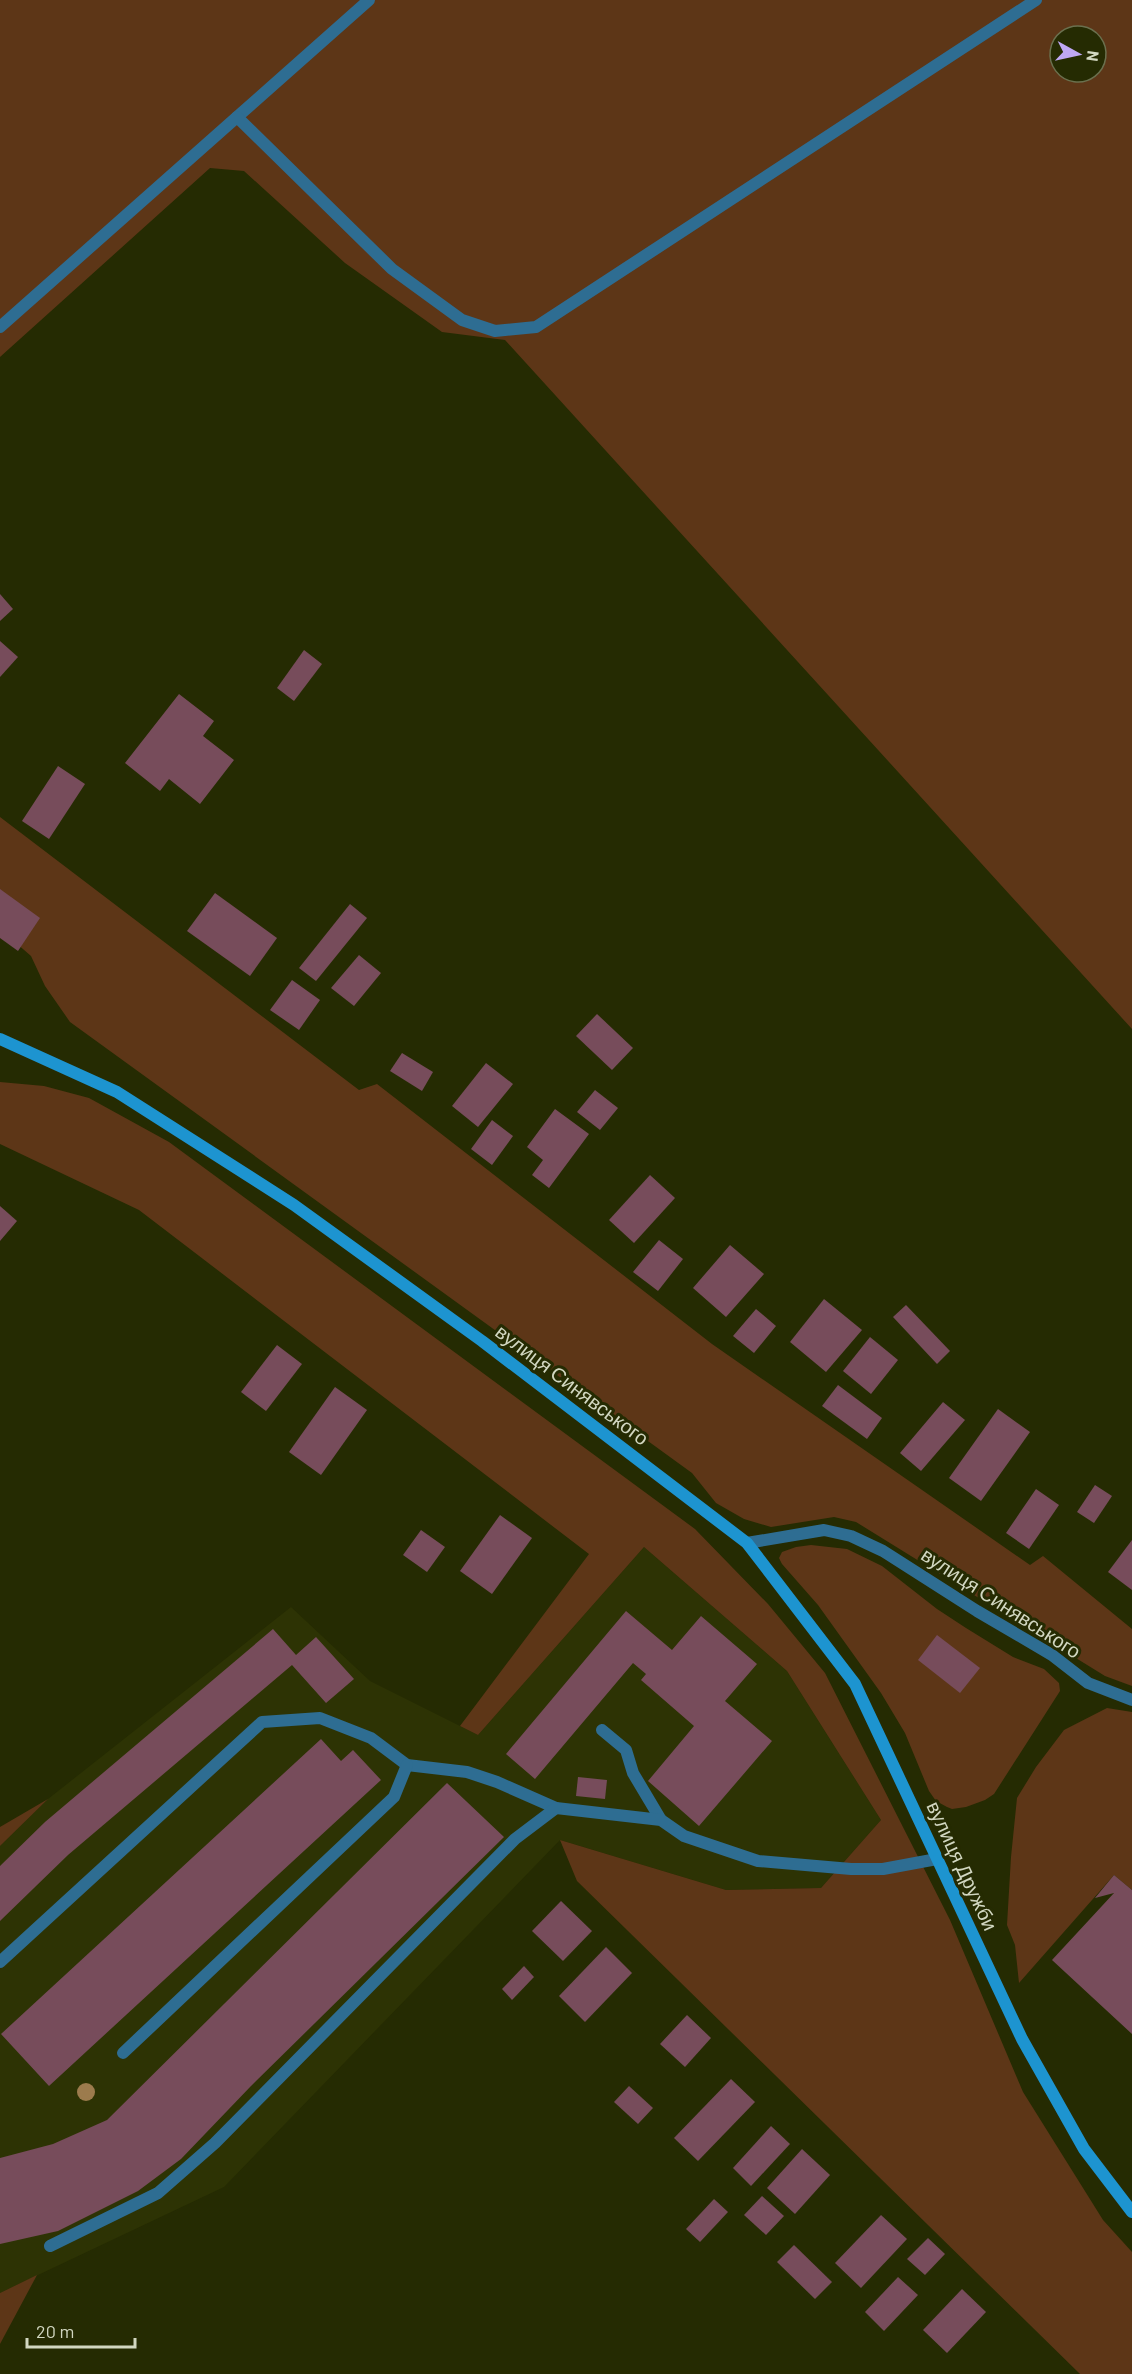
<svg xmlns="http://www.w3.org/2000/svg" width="1132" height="2374" font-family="Barlow,sans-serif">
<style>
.built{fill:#2d3304}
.green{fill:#5d3617;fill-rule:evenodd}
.building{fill:#774c5b}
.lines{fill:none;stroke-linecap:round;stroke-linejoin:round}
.lane{stroke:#2e6d92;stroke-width:12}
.street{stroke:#2e6d92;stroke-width:12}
.secondary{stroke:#1d94d0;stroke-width:12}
.tree{fill:#9c7b4d}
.labels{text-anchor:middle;stroke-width:6;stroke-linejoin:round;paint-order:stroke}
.street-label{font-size:20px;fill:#d2d7c1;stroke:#252b02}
</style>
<rect width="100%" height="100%" fill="#252b02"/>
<polygon class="built" points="644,1547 787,1671 881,1820 821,1888 726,1890 560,1840 224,2187 0,2293 0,1846 48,1799 291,1607 370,1681 478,1735"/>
<g class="green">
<path d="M0 0H1132V1029L505 340 442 332 345 263 244 171 210 168 0 357ZM1060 36H1096V72H1060Z"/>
<polygon points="0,817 359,1090 377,1084 712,1344 1030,1565 1043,1556 1132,1629 1132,1686 1105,1676 856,1522 834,1517 771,1527 744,1519 716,1503 692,1473 70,1022 45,986 31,956 0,929"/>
<polygon points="0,1082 44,1086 89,1098 169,1142 695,1529 768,1604 825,1673 950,1920 1023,2092 1103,2220 1132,2252 1132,2374 1080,2374 577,1881 560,1840 726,1890 821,1888 881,1820 787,1671 644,1547 478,1735 460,1726 589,1554 139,1210 0,1144"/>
<polygon points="811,1545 847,1549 882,1566 937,1609 966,1628 1013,1657 1044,1669 1059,1683 1060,1691 994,1794 985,1800 966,1807 952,1809 947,1807 936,1801 929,1791 905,1733 881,1693 818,1605 782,1564 779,1558 782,1552 796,1547"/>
<polygon points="1107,1708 1132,1712 1132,1890 1114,1875 1019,1983 1015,1945 1007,1925 1011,1857 1017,1798 1036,1767 1064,1730"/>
<polygon points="48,1799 0,1846 0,1827"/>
<polygon points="37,2275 0,2344 0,2293"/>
</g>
<g class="building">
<polygon points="0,594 13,609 0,621"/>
<polygon points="0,641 18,657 0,677"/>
<polygon points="304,650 322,664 294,701 277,688"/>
<polygon points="179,694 214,721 203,736 234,760 200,804 169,779 160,791 125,763"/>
<polygon points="58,766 85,784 49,839 22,821"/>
<polygon points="0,889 40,918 18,951 0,938"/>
<polygon points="215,893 277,938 250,976 187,931"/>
<polygon points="350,904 367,918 316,981 299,968"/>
<polygon points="359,955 381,973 354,1006 331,988"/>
<polygon points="292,980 320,1000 299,1030 270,1010"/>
<polygon points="597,1014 633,1048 612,1070 576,1036"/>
<polygon points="402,1053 433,1072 422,1091 390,1071"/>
<polygon points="486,1063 513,1084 478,1127 452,1106"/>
<polygon points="595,1090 618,1108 600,1130 577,1112"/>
<polygon points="555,1109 589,1134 549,1188 532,1175 543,1160 527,1147"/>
<polygon points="492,1120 513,1136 492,1165 471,1149"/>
<polygon points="650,1175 675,1198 634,1243 609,1220"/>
<polygon points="0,1206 17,1221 0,1241"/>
<polygon points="659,1240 683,1259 658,1291 633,1272"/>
<polygon points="730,1245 764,1274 726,1317 693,1288"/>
<polygon points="824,1299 862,1330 826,1372 790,1342"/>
<polygon points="906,1305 950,1351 937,1364 893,1317"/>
<polygon points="756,1309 776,1326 754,1353 733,1336"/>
<polygon points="870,1337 898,1360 871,1394 843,1371"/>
<polygon points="277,1345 302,1364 266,1411 241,1392"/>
<polygon points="838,1385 882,1418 867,1439 822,1406"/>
<polygon points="335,1387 367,1410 321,1475 289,1452"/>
<polygon points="943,1402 965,1420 921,1471 900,1453"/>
<polygon points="998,1409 1030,1432 981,1501 949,1478"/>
<polygon points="1095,1485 1112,1496 1094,1523 1077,1512"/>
<polygon points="1036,1489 1059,1505 1029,1549 1006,1533"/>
<polygon points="500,1515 532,1538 492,1594 460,1571"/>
<polygon points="421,1530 445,1547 427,1572 403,1555"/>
<polygon points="1132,1540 1132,1590 1108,1572"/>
<polygon points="626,1611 672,1650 701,1616 757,1664 725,1701 772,1741 699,1826 648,1781 694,1726 641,1680 646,1674 633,1663 535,1779 506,1754"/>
<polygon points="273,1629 296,1655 316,1637 354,1679 326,1703 292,1665 68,1855 0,1921 0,1866 45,1822"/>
<polygon points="937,1635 980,1668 960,1693 918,1660"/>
<polygon points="321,1739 341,1761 353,1750 381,1780 49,2086 1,2034"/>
<polygon points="578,1777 607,1780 605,1799 576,1796"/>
<polygon points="447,1783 504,1837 251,2086 181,2159 138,2191 58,2231 0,2244 0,2158 53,2144 107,2120"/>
<polygon points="1114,1875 1132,1890 1132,2034 1052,1960 1114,1893 1095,1898"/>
<polygon points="561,1901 592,1931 563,1961 532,1931"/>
<polygon points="606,1947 632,1973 585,2022 559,1996"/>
<polygon points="524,1966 534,1977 512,2000 502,1989"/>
<polygon points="687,2015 711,2038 685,2067 660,2044"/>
<polygon points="731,2079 755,2102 698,2161 674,2138"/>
<polygon points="629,2086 653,2108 638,2124 614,2102"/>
<polygon points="771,2126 790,2144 751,2186 733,2168"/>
<polygon points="802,2149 830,2175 795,2214 767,2188"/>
<polygon points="762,2196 784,2216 766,2235 744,2215"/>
<polygon points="714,2199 728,2212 700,2242 686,2229"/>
<polygon points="881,2215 907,2239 861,2288 835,2263"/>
<polygon points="928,2238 945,2254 925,2275 907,2259"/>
<polygon points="794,2245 832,2282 815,2299 777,2262"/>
<polygon points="898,2277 918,2295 884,2331 865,2312"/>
<polygon points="962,2289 986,2312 947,2353 923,2330"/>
</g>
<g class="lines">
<g class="lane">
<polyline points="237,117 369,0"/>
<polyline points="0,327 237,117 392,269 462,320 495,331 536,327 1036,0"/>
<polyline points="602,1730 626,1750 633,1773 661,1820"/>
<polyline points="0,1962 262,1722 320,1718 371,1738 407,1765 467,1772 497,1782 556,1808 661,1820 684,1836 758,1861 851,1869 883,1869 937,1859"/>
<polyline points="123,2053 394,1797 407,1765"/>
<polyline points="50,2246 158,2193 215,2143 515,1839 556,1808"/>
</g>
<polyline class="street" points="747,1543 824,1530 851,1536 883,1551 977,1611 1052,1655 1088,1683 1132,1700"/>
<polyline class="secondary" points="0,1039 117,1092 294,1205 482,1341 747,1543 855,1684 1022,2039 1084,2149 1132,2212"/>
</g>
<circle class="tree" cx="86" cy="2092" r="9"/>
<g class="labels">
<g class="street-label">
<text transform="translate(572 1385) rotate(37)" y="7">вулиця Синявського</text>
<text transform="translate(1001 1603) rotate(33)" y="7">вулиця Синявського</text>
<text transform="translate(962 1866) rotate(65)" y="7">вулиця Дружби</text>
</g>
</g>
<g transform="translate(1078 54) rotate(98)"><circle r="28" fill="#252b02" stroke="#6a704e" stroke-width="1.5"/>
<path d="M0-4.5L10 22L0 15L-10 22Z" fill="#bfa8f4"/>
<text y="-9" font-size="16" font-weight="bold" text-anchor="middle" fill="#d2d7c1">N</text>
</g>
<path d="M27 2338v9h108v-9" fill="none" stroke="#d2d7c1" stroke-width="3"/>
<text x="36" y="2338" font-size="18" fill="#d2d7c1" stroke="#252b02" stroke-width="4.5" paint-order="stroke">20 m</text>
</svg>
